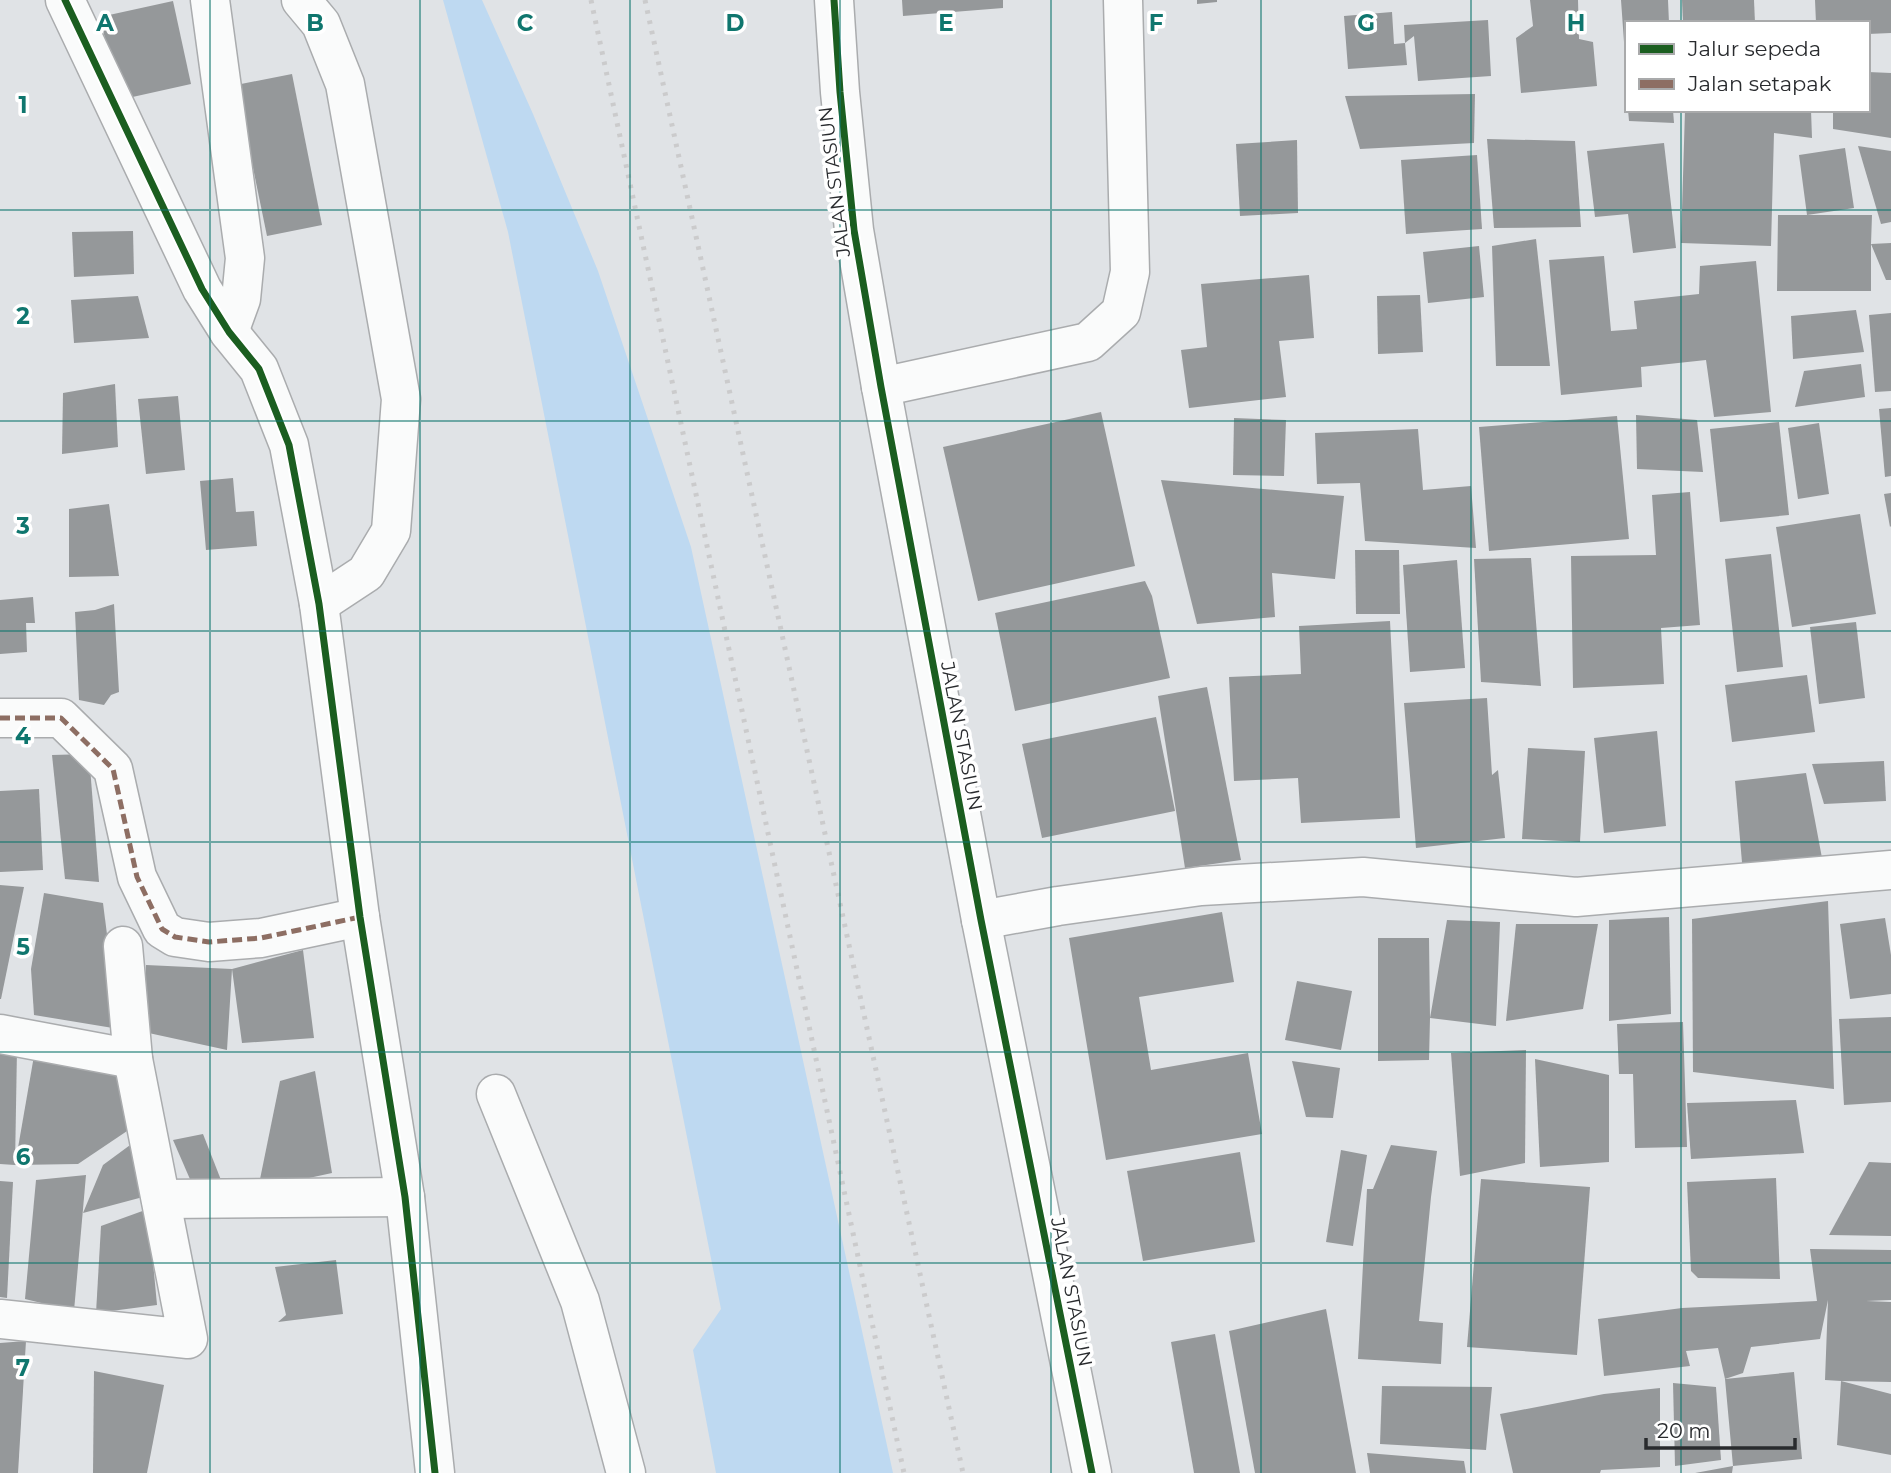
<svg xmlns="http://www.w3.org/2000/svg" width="1891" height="1473" font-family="Montserrat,sans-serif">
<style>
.green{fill:#bed9f1}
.building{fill:#95989a}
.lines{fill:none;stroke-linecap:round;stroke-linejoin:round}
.minor-casing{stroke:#aaacae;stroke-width:41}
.major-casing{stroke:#aaacae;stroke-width:41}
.minor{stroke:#fafbfb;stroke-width:38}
.major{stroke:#fafbfb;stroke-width:38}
.rail{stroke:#cbcbcc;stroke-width:5;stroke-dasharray:3.5 7;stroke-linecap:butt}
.quiet{stroke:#8d6e63;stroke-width:5;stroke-dasharray:10 5;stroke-linecap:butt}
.cycleway-casing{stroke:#fff;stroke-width:11}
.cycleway{stroke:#1b5e20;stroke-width:7}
.grid{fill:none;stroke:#0f766e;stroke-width:2;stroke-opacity:0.55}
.labels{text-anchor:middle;stroke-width:7;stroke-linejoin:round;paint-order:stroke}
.street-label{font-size:19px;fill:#292b2e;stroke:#fff}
.grid-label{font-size:23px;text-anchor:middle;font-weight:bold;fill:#0f766e;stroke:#fff;stroke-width:7;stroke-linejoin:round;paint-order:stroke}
</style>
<rect width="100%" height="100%" fill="#e0e3e6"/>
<polygon class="green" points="443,0 482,0 533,114 598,271 691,547 893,1473 716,1473 693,1350 721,1309 508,232"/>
<g class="building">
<polygon points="902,0 1003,0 1003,8 903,16"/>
<polygon points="1197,0 1217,0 1217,2 1197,4"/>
<polygon points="1530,0 1578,0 1579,39 1593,42 1597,86 1521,93 1516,38 1533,26"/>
<polygon points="1621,0 1668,0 1669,23 1627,23 1627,55 1625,56"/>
<polygon points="1682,0 1754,0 1755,23 1683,23"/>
<polygon points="1815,0 1891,0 1891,33 1868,34 1868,23 1816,23"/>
<polygon points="173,1 191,84 119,100 100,17"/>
<polygon points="1392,12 1394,44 1405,43 1404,25 1488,20 1491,76 1418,81 1414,36 1405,43 1407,65 1348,69 1344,16"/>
<polygon points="1868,72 1891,73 1891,138 1833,129 1833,110 1868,110"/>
<polygon points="292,74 322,225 267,236 236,85"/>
<polygon points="1475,94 1474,143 1360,149 1345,96"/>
<polygon points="1628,110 1673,110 1674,123 1629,121"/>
<polygon points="1685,110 1811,110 1812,138 1774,133 1771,246 1681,243"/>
<polygon points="1487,139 1575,141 1581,227 1494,228"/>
<polygon points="1297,140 1298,213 1240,216 1236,144"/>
<polygon points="1664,143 1676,248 1633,253 1628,214 1595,217 1587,151"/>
<polygon points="1858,146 1891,151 1891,222 1881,224"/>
<polygon points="1845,148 1854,208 1807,215 1872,215 1871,244 1891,243 1891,280 1886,280 1871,244 1871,291 1777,291 1778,215 1807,215 1799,155"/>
<polygon points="1477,155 1482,229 1406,234 1401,160"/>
<polygon points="133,231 134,274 74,277 72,232"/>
<polygon points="1536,239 1550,366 1496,366 1492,246"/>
<polygon points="1479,246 1484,297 1428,303 1423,252"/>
<polygon points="1604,256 1611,331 1637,329 1634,301 1699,294 1700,266 1756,261 1771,412 1714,417 1706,360 1641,367 1642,387 1561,395 1549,260"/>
<polygon points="1309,275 1314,338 1279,341 1286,397 1189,408 1181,350 1207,347 1201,284"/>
<polygon points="1420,295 1423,352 1378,354 1377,296"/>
<polygon points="138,296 149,338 74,343 71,300"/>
<polygon points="1856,310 1864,352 1793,359 1791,316"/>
<polygon points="1891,313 1891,391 1875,392 1869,315"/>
<polygon points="1861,364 1865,397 1795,407 1804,371"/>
<polygon points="115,384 118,447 62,454 63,393"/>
<polygon points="178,396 185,470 146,474 138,399"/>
<polygon points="1891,408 1891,476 1885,477 1879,409"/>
<polygon points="1101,412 1135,566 978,601 943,447"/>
<polygon points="1636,415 1697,420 1703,472 1637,469"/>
<polygon points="1617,416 1629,539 1489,551 1479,427"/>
<polygon points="1234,418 1286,420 1284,476 1233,475"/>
<polygon points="1779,422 1789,515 1720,522 1710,429"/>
<polygon points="1819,423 1829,494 1798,499 1788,428"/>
<polygon points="1418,429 1423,490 1471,486 1476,548 1365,541 1360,483 1317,484 1315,433"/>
<polygon points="233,478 236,512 254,511 257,546 206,550 200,481"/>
<polygon points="1161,480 1344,496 1335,579 1272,573 1275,617 1197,624"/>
<polygon points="1690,492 1700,625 1661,628 1664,684 1573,688 1571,556 1656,555 1652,495"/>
<polygon points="1891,493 1891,526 1890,527 1884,494"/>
<polygon points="109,504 119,576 69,577 69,509"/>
<polygon points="1860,514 1876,614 1792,627 1776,527"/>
<polygon points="1355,550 1399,550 1400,614 1356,614"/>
<polygon points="1771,554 1783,667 1737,672 1725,559"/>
<polygon points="1531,558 1541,686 1481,682 1474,559"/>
<polygon points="1457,560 1465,668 1410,672 1403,565"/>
<polygon points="1145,581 1152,596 1170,678 1015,711 995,613"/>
<polygon points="33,597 35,623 26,623 27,652 0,654 0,600"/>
<polygon points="114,604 119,692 111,695 104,705 79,700 75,612 95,610"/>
<polygon points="1390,621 1400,818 1301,823 1298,778 1234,781 1229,677 1301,674 1299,626"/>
<polygon points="1856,622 1865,698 1819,704 1810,627"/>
<polygon points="1807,675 1815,732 1732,742 1725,685"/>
<polygon points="1207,687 1241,860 1185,868 1158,696"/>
<polygon points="1487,698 1492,775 1498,770 1505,838 1416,848 1404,703"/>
<polygon points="1156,717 1175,811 1042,838 1022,744"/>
<polygon points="1657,731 1666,826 1604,833 1594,738"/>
<polygon points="1528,748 1585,751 1580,842 1522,839"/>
<polygon points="89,754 99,882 65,879 52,755"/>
<polygon points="1884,761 1886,801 1824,804 1812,764"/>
<polygon points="1806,773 1822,858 1743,874 1735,781"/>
<polygon points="39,789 43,870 0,872 0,791"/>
<polygon points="0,885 24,887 1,999 0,999"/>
<polygon points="44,893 103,903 119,1029 34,1015 31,969"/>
<polygon points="1828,901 1834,1089 1693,1072 1692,919"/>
<polygon points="1222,912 1234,982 1139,997 1151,1070 1248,1053 1262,1134 1106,1160 1069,938"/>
<polygon points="1669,917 1671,1014 1609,1021 1609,920"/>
<polygon points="1885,918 1891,955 1891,994 1850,999 1840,924"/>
<polygon points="1447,920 1500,922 1496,1026 1430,1018 1429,1060 1378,1061 1378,938 1429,938 1430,1018"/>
<polygon points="1516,924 1598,924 1583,1009 1506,1021"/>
<polygon points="303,950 314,1038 242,1043 232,969 227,1050 144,1032 146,965 232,969"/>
<polygon points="1297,981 1352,991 1341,1050 1285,1040"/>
<polygon points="1891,1017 1891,1102 1844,1105 1839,1019"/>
<polygon points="1683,1022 1687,1147 1635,1148 1633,1074 1619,1074 1617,1024"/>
<polygon points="0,1047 17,1049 15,1165 0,1164"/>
<polygon points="35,1050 116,1064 136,1125 78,1164 15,1165"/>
<polygon points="1526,1050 1525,1163 1460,1176 1451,1053"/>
<polygon points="1535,1059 1609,1075 1609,1162 1540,1167"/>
<polygon points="1292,1061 1340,1068 1333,1118 1306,1117"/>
<polygon points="315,1071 332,1173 258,1189 280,1081"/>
<polygon points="1796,1100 1804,1153 1691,1159 1687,1103"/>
<polygon points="203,1134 221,1180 196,1193 173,1140"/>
<polygon points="141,1137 143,1197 83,1213 103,1165"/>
<polygon points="1391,1145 1437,1151 1431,1197 1419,1321 1443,1323 1441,1364 1358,1359 1367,1189 1373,1189"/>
<polygon points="1341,1150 1367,1155 1353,1246 1326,1242"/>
<polygon points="1240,1152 1255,1242 1143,1261 1127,1171"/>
<polygon points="1869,1162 1891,1163 1891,1236 1829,1235"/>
<polygon points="86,1175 74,1311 25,1299 36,1180"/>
<polygon points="1776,1178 1780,1279 1698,1278 1691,1271 1687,1182"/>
<polygon points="1481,1179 1590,1187 1577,1355 1467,1347"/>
<polygon points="0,1181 13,1182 7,1298 0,1297"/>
<polygon points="148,1209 157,1305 96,1313 101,1226"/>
<polygon points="1810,1249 1891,1250 1891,1300 1866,1301 1891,1302 1891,1382 1841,1381 1891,1394 1891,1455 1837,1445 1841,1381 1825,1380 1828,1300 1820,1339 1751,1347 1743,1373 1725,1379 1718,1348 1686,1351 1690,1366 1604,1376 1598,1319 1682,1308 1817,1301"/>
<polygon points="336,1260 343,1314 278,1322 286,1315 275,1267"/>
<polygon points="1326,1309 1356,1473 1255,1473 1229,1331"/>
<polygon points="1215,1334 1240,1473 1194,1473 1171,1342"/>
<polygon points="26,1341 18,1473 0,1473 0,1343"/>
<polygon points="94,1371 164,1385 147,1473 93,1473"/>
<polygon points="1794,1372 1802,1459 1733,1466 1732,1473 1695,1473 1733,1466 1725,1379"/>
<polygon points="1673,1383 1716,1387 1721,1460 1675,1466"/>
<polygon points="1382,1386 1492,1387 1486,1450 1380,1444"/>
<polygon points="1660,1388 1660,1467 1601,1470 1600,1473 1513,1473 1500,1414 1604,1394"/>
<polygon points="1367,1453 1464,1461 1466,1473 1370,1473"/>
</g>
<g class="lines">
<g class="minor-casing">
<g id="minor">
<polyline points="65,0 202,289 229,332 259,369 289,445 319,604 360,917 405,1197 435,1473"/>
<polyline points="210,0 245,258 241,299 229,332"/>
<polyline points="301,0 321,24 345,84 401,399 391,531 366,573 319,604"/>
<polyline points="881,387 1088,342 1121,312 1130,272 1123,0"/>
<polyline points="0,718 61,718 113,769 137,877 162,929 175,937 209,942 261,938 360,917"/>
<polyline points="981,920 1058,906 1201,886 1363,877 1576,897 1891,870"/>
<polyline points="0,1034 133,1059"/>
<polyline points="496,1094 580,1301 626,1473"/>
<polyline points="161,1199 405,1197"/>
<polyline points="0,1319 188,1339 133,1059 123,946"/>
</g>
</g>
<g class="major-casing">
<polyline id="major" points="834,0 840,92 854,230 881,387 981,920 1092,1473"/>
</g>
<use href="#minor" class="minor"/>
<use href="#major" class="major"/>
<g class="rail">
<polyline points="591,0 904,1473"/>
<polyline points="645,0 963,1473"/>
</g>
<polyline class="quiet" points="0,718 61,718 113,769 137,877 162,929 175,937 209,942 261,938 360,917"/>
<g class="cycleway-casing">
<g id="cycleway">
<polyline points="65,0 202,289 229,332 259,369 289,445 319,604 360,917 405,1197 435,1473"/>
<polyline points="834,0 840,92 854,230 881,387 981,920 1092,1473"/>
</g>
</g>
<use href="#cycleway" class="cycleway"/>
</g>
<path class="grid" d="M210 0V1473M420 0V1473M630 0V1473M840 0V1473M1051 0V1473M1261 0V1473M1471 0V1473M1681 0V23M1681 110V1473M0 210H1891M0 421H1891M0 631H1891M0 842H1891M0 1052H1891M0 1263H1891"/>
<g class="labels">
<g class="street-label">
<text transform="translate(834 182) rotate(-97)" y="7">JALAN STASIUN</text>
<text transform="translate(962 736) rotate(79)" y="7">JALAN STASIUN</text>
<text transform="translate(1072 1292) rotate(79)" y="7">JALAN STASIUN</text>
</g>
</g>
<g class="grid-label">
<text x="105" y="31">A</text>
<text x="315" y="31">B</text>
<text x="525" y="31">C</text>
<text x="735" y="31">D</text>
<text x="946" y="31">E</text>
<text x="1156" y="31">F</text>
<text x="1366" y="31">G</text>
<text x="1576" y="31">H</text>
<text x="23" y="113">1</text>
<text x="23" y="324">2</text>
<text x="23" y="534">3</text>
<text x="23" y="744">4</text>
<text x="23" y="955">5</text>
<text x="23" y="1165">6</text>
<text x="23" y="1376">7</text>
</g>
<rect x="1625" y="21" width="245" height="91" fill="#ffffff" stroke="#a9aaab" stroke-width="2"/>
<rect x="1639" y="44" width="35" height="10" fill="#1b5e20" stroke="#a9aaab" stroke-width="2"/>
<text x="1688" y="56" font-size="21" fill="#292b2e">Jalur sepeda</text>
<rect x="1639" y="79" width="35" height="10" fill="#8d6e63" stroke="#a9aaab" stroke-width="2"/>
<text x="1688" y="91" font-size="21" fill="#292b2e">Jalan setapak</text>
<path d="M1646 1438v10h149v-10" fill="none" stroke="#292b2e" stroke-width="3.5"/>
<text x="1657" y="1438" font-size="21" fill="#292b2e" stroke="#ffffff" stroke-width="5" paint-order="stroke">20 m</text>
</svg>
